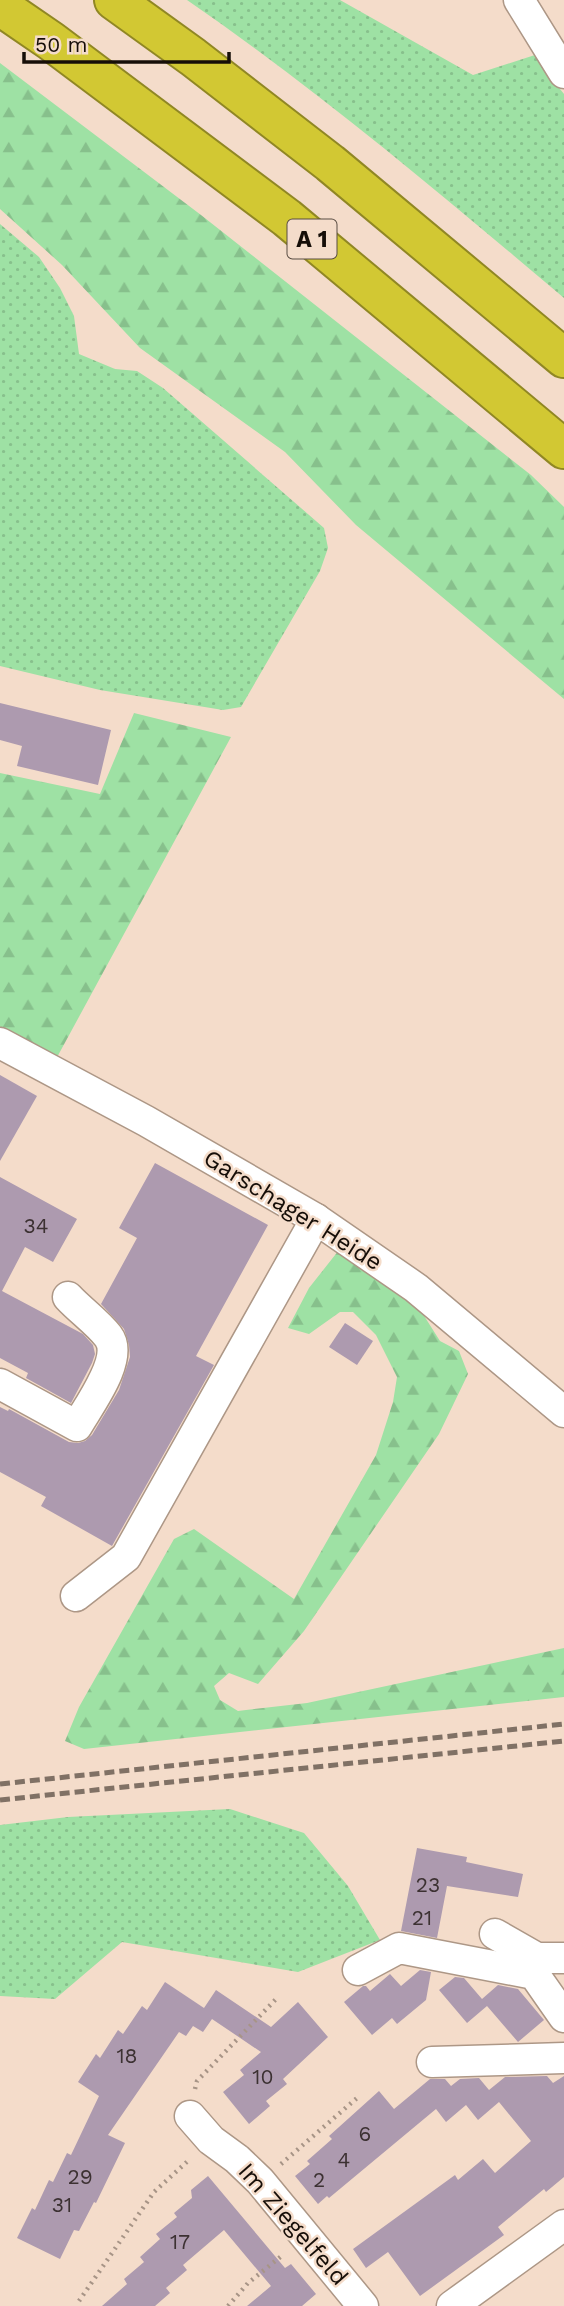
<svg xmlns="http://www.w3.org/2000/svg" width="564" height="2306" font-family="'Work Sans',sans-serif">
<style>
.grass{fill:url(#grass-dots)}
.forest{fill:url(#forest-firs)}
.building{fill:#ad9aaf}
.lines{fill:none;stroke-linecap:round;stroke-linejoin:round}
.minor-casing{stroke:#ad9786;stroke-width:33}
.highway-casing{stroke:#908724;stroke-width:42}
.path{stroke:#a79486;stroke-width:4.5;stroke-dasharray:2 5;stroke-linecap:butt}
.minor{stroke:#fff;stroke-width:30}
.highway{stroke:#d2c833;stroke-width:38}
.rail{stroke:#807165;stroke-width:5;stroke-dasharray:10 5;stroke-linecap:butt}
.labels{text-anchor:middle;stroke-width:5;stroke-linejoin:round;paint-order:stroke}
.number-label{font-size:21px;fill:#3c3132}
.shield{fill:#f4dcca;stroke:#594c42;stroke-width:2}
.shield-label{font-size:23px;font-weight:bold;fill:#160e08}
.street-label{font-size:24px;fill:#160e08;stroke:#f4dcca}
</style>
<defs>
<pattern id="grass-dots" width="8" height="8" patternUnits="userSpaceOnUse" patternTransform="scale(1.75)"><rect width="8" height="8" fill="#9ee1a4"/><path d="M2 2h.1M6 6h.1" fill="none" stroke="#87c08c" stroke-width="1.8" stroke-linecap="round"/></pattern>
<pattern id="forest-firs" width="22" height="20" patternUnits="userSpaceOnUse" patternTransform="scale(1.75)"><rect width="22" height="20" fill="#9ee1a4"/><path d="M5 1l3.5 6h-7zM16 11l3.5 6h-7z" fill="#87c08c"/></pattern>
</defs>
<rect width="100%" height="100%" fill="#f4dcca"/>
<g class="grass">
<path d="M187 0H340L473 75 538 54 552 79 564 94V298C442 195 319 91 187 0Z"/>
<polygon points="0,224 39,257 60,288 74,316 79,354 115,369 137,371 163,388 324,528 328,548 320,571 241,707 223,710 100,690 0,666"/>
<polygon points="230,1809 304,1833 348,1886 380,1940 298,1972 122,1942 55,1999 0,1996 0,1825 68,1817"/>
</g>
<g class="forest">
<polygon points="0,63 201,215 531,475 564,507 564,699 356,525 285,452 140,348 62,265 0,209"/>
<polygon points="134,713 231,737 55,1061 0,1028 0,773 100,794"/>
<polygon points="339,1250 369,1271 421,1311 440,1341 459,1351 468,1374 439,1434 304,1631 258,1684 229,1673 214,1686 220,1700 238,1711 263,1708 307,1703 564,1648 564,1697 84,1749 65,1741 79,1707 174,1539 194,1529 294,1599 376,1455 393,1402 397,1377 376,1335 353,1312 340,1312 309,1334 288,1328 309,1288"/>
</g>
<g class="building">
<polygon points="0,703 111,730 98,785 17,766 22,746 0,740"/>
<polygon points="0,1075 37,1096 0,1161"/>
<polygon points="155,1163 268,1225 196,1356 214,1365 112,1546 41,1506 46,1497 0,1472 0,1407 8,1411 9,1409 69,1442 78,1443 85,1441 92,1435 119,1390 130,1357 129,1345 124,1329 101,1304 137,1238 119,1228"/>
<polygon points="0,1177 77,1219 53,1262 25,1247 2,1291 83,1334 93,1345 95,1354 92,1363 71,1403 26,1378 28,1373 0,1358"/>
<polygon points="345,1323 373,1341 357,1365 329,1347"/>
<polygon points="417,1848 467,1857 466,1862 523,1874 518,1897 447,1886 437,1938 401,1931"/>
<polygon points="420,1970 431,1972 426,2000 397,2024 392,2018 372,2035 344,2002 363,1986 366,1986 370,1991 390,1974 401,1986"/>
<polygon points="455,1977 464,1978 482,1999 498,1985 518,1989 544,2020 518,2042 487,2006 467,2023 439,1990"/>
<polygon points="165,1982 204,2008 216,1990 271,2027 298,2002 328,2037 283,2079 287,2084 266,2101 270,2106 249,2124 223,2092 244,2075 240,2070 261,2052 212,2019 203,2032 193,2026 186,2036 179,2032 108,2135 125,2143 96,2203 94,2202 79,2231 74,2230 60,2259 17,2238 32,2208 35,2210 49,2180 53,2182 67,2153 71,2155 99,2096 78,2082 96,2054 100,2058 118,2030 123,2034 142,2006 147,2010"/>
<polygon points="547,2076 553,2083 564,2076 564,2177 546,2192 544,2189 498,2227 504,2235 420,2296 388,2252 366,2268 353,2249 455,2175 458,2180 483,2159 495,2173 531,2141 499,2102 478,2120 466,2105 446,2122 436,2109 329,2198 327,2196 318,2204 295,2176 310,2164 307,2161 332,2139 329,2136 379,2091 394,2109 430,2079 445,2079 451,2086 460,2079 479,2078 489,2090 505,2077"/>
<polygon points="208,2176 285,2268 291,2264 316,2294 302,2306 247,2306 271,2286 224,2230 183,2265 187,2270 166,2288 170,2293 155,2306 102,2306 127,2284 124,2279 144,2262 140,2257 160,2239 156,2234 177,2217 174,2213 192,2198 191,2190"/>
</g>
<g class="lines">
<g class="minor-casing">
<g id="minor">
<polyline points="519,0 564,73"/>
<polyline points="0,1043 146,1121 316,1219 416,1288 564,1412"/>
<path d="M0 1384 77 1426C89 1405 125 1358 108 1336 97 1322 80 1310 68 1297"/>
<polyline points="76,1596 126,1557 316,1219"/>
<polyline points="495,1934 537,1958 564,1958"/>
<polyline points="358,1970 399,1948 534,1974 564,2017"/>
<polyline points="432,2062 564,2058"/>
<polyline points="190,2116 211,2140 237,2159 260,2181 363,2306"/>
<polyline points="452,2306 564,2225"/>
</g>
</g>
<g class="highway-casing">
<g id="highway">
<polyline points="114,0 193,57 330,163 564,358"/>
<polyline points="0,6 51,41 287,218 564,449"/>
</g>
</g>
<g class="path">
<polyline points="195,2089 197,2081 278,1997"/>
<polyline points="281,2164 357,2098"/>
<polyline points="79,2301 154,2192 190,2159"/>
<polyline points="228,2306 248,2283 284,2254"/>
</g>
<use href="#minor" class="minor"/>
<use href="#highway" class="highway"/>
<g class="rail">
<polyline points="0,1784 564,1724"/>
<polyline points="0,1800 564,1741"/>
</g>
</g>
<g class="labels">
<g class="number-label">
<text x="36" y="1233">34</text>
<text x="428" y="1892">23</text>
<text x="422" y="1925">21</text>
<text x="127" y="2063">18</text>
<text x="263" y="2084">10</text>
<text x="365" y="2141">6</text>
<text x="344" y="2167">4</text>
<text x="80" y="2184">29</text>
<text x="319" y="2187">2</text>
<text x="62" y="2212">31</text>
<text x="180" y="2249">17</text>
</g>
<rect class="shield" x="287.5" y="219.5" width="49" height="39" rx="5"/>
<g class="shield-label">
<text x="312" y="247">A 1</text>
</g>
<g class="street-label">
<text transform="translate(293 1210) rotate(32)" y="8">Garschager Heide</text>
<text transform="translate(293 2224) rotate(49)" y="8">Im Ziegelfeld</text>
</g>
</g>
<path d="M24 52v10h205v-10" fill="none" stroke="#160e08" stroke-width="3.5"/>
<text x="35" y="52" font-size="21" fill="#160e08" stroke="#f4dcca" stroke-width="5" paint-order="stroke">50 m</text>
</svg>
